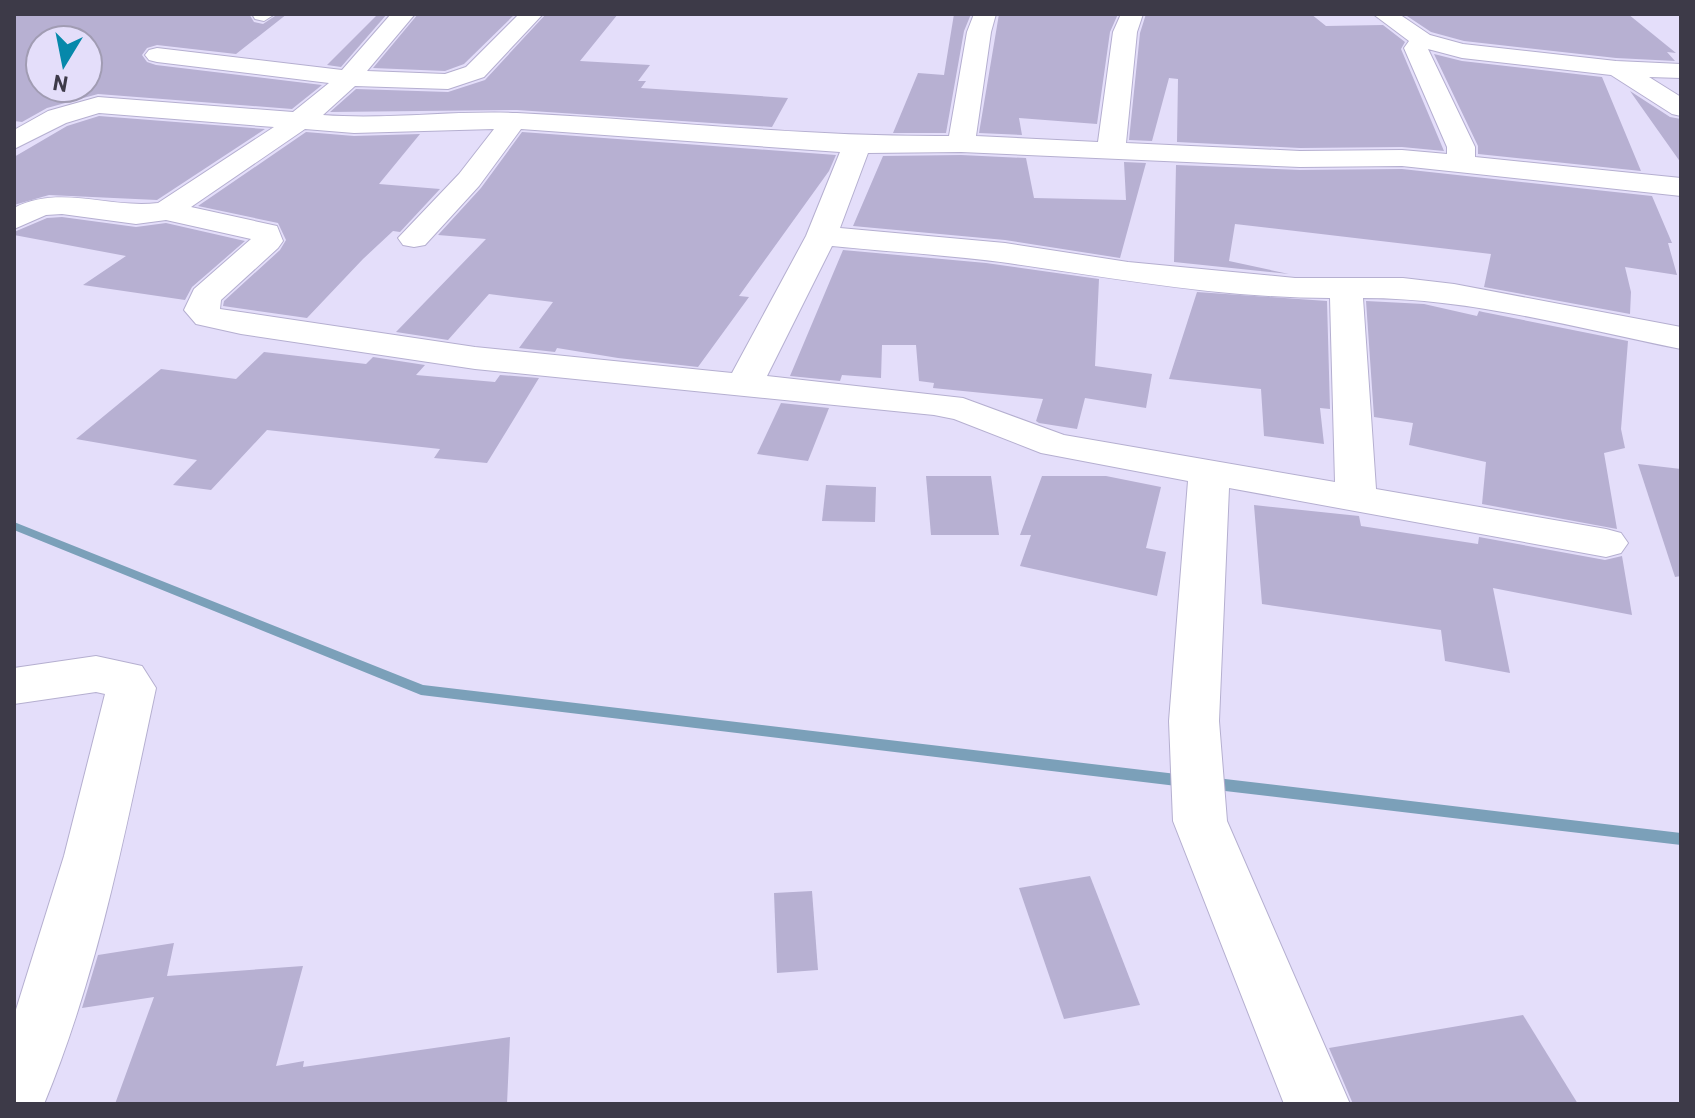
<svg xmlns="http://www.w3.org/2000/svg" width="1695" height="1118" font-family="Barlow,sans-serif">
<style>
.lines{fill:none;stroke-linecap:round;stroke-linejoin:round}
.stream{fill:#7ba0b9;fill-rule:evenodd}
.building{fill:#b7b0d2;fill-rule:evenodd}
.minor-casing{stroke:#b5afd0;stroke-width:2}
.minor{fill:#fff;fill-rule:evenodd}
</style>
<rect width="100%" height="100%" fill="#e4defa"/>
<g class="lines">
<g class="stream">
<polygon points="14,522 423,685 1185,775 1190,777 1192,781 1190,785 1185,787 421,695 14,530"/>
<polygon points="1208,777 1681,833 1681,845 1208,789 1203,787 1201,783 1203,779"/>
</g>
</g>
<g class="building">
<path d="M14 14H249L254 22 263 24 278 14H287L236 54 157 45 147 48 142 55 147 62 156 65 322 85 292 109 98 94 47 108 22 122 14 121ZM40 40H88V88H40Z"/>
<polygon points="378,14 387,14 341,67 327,65"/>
<polygon points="418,14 515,14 464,64 445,71 373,68"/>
<polygon points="546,14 618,14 580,61 650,65 638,81 646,81 641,88 788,98 772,127 517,110 330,112 356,89 448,92 485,80"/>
<polygon points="954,14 971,14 964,31 946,133 893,133 918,73 944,75"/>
<polygon points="999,14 1118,14 1110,32 1097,124 1019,118 1022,135 979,133"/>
<polygon points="1146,14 1311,14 1326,26 1383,25 1405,42 1401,49 1444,151 1402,147 1300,148 1177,142 1178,79 1169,78 1152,141 1129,140 1140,33"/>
<polygon points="1404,14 1628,14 1676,53 1667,52 1675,61 1616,58 1464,41 1431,32"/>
<polygon points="1434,54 1462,61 1602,77 1641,171 1478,154 1478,146"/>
<polygon points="1630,91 1670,117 1681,119 1681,163"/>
<polygon points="99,116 265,129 157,200 49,195 14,205 14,157 67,126"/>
<polygon points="306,132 354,136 420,134 379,184 440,189 400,232 393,231 363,259 307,318 223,306 224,301 280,250 286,240 278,223 198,206"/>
<polygon points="522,132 836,155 829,171 739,296 749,297 698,367 618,358 557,348 555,352 519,348 553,302 489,294 448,340 396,332 486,239 438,235 481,188"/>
<polygon points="961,155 1026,158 1034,198 1126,200 1124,162 1146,163 1120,258 1005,240 853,226 883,156"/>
<polygon points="1176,165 1300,170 1402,169 1652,196 1672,243 1668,243 1677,275 1625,267 1631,292 1630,314 1484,287 1491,254 1235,224 1229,261 1289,274 1174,262"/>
<polygon points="62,217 136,227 166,223 245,241 192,287 185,300 83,285 126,256 14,235 14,232 47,218"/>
<polygon points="843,250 986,263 1099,279 1095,366 1152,374 1146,408 1085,398 1077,429 1039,423 1036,421 1043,399 933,388 934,383 919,381 916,345 882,345 881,378 842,375 840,381 790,376"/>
<polygon points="1197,292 1327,301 1330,409 1320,408 1324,444 1264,436 1261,389 1169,379"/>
<polygon points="1366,301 1424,304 1477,316 1479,311 1483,312 1628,341 1621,429 1625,448 1604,453 1617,529 1482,504 1486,462 1409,445 1413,423 1374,417"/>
<polygon points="264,352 366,364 373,357 425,365 416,375 495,382 500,375 539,378 487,463 434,458 440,449 267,430 211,490 173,485 197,460 76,439 161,369 236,379"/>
<polygon points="781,403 829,408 808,461 757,454"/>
<polygon points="1638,464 1681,469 1681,576 1675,577"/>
<polygon points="926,476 991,476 999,535 931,535"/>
<polygon points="1042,476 1106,476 1161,487 1146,548 1166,552 1157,596 1020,566 1031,535 1020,535"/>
<polygon points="826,485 876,487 875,522 822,521"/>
<polygon points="1254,505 1359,516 1361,526 1478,544 1479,537 1605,560 1622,556 1632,615 1493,588 1510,673 1445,661 1441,630 1262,604"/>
<polygon points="1090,876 1140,1005 1064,1019 1019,888"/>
<polygon points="812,891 818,970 777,973 774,893"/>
<polygon points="174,943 167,976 303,966 276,1066 304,1061 303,1067 510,1037 507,1104 115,1104 154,997 82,1008 98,955"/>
<polygon points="1523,1015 1578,1104 1353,1104 1329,1048"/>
</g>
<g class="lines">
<g class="minor-casing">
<g id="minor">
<polygon points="252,14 275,14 264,21 255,19"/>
<path d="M391 14H415L367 71 445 74 466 67 519 14H543L484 77 448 89 355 86 323 115C388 120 453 110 517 113 661 120 804 137 949 136L967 32 974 14H996L991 32 976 136 1098 142 1113 32 1121 14H1143L1137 32 1126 143 1300 151 1402 150 1447 154V147L1404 48 1409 41 1373 14H1399L1430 35 1463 44 1616 61 1681 64V78L1649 77 1681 97V116L1672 114 1611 75 1462 58 1428 49 1475 147V157L1681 178V196L1402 166 1300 167 961 152 868 153 840 228 1005 243 1128 262 1295 278H1403L1454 284 1681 327V349C1577 328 1470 298 1363 298L1376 489 1606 529 1621 533 1628 543 1621 553 1606 557 1229 488 1219 721 1227 821 1350 1104H1284L1173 821 1169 721 1188 481 1041 453 954 419 934 415 475 369 241 334 196 324 184 310 194 289 251 239 166 220 136 224 62 214 46 215 14 229V208C60 184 109 209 158 203L274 127 99 113 66 123 14 149V130L48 111 98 97 293 112 329 83 157 62 149 60 145 55 149 50 157 48 342 70ZM305 129 354 133 494 129 459 174 398 238 403 245 414 247 425 245 479 186 521 129 840 152 806 236 732 373 475 347 220 309 221 300 278 248 283 241 277 226 191 207ZM832 246C891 252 950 255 1008 263 1115 278 1222 298 1330 298L1335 482 1064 435 963 398 767 376Z"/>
<path d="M96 656 142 666 156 688C126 828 99 971 44 1104H14V1016L64 856 105 694 96 692 14 704V668Z"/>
</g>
</g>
<use href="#minor" class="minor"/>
</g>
<rect width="1695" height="1118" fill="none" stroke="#3d3a48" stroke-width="32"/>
<g transform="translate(64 64) rotate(190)"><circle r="38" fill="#e4defa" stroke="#a19cb3" stroke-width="2"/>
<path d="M0-6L14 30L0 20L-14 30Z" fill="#0688aa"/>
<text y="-12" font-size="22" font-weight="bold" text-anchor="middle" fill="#3d3a48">N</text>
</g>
</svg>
